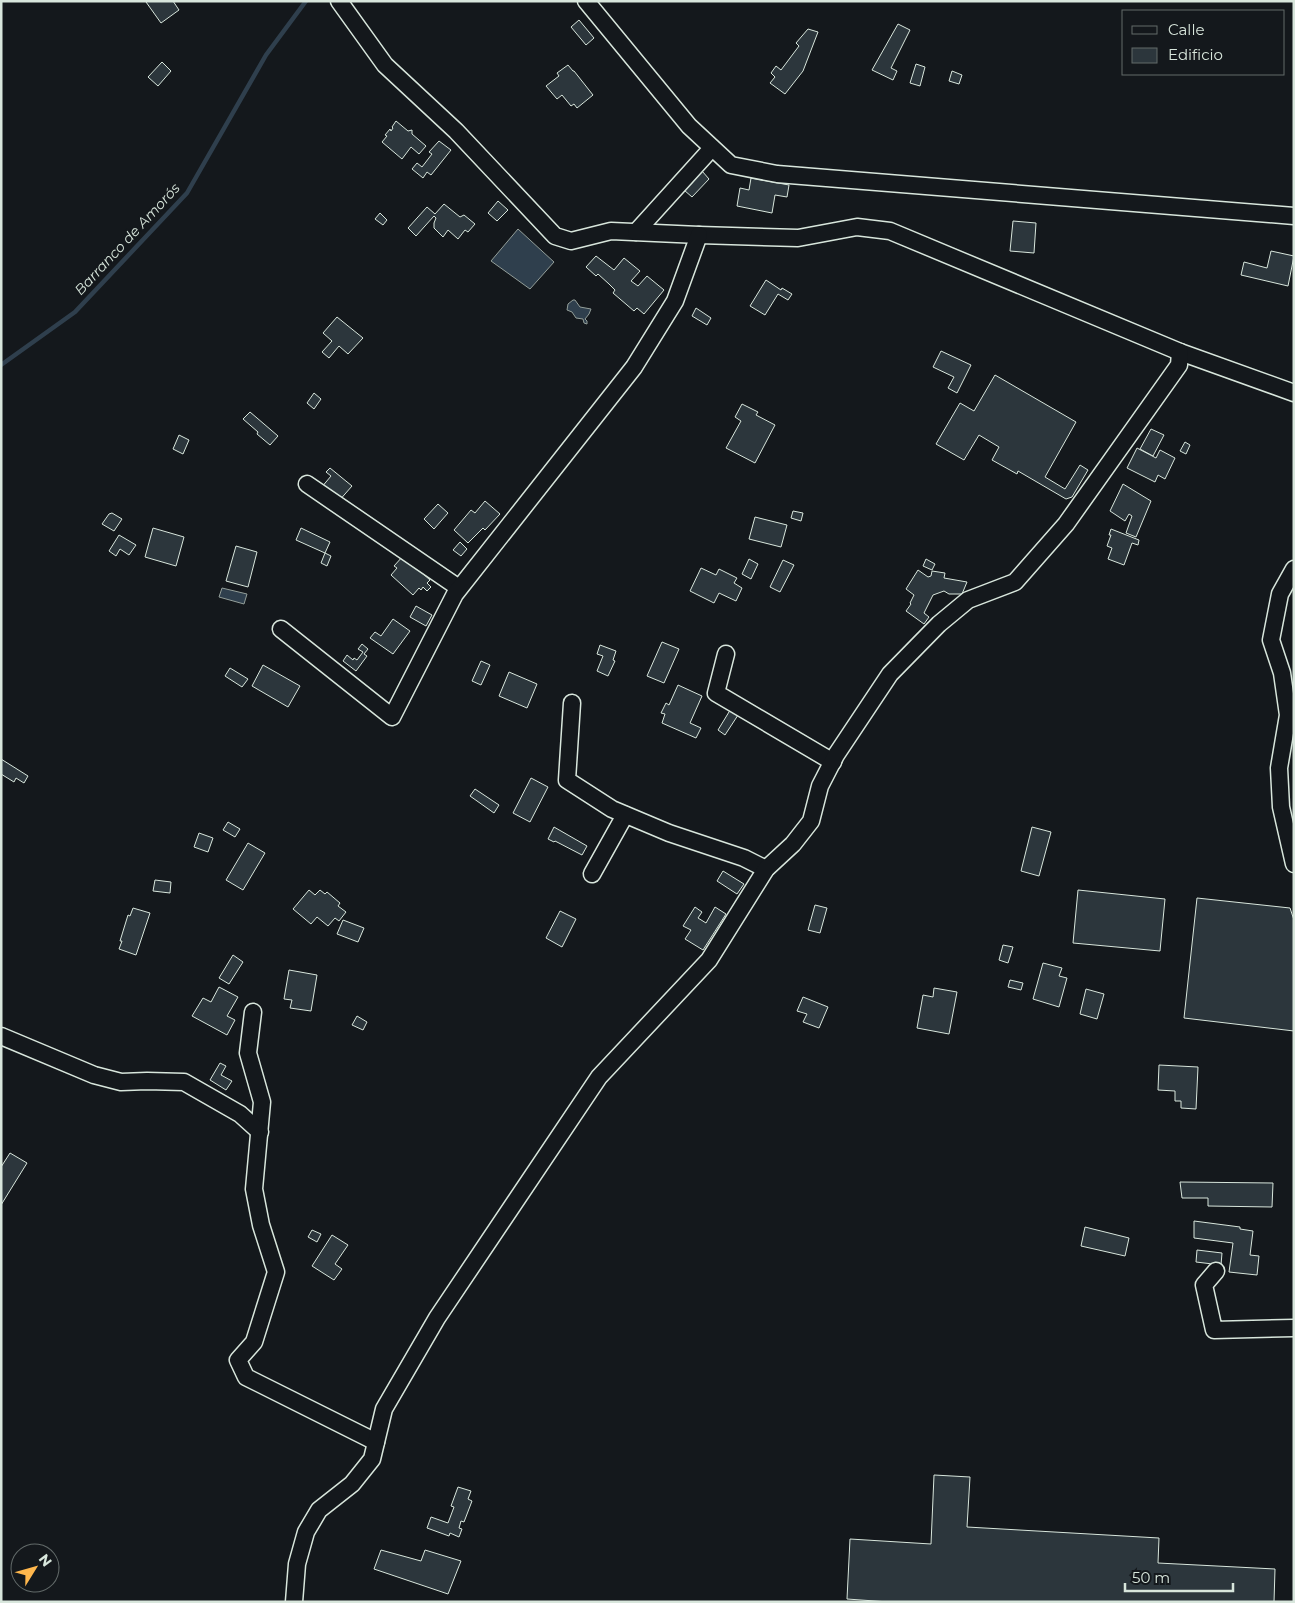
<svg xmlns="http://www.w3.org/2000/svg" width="1295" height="1603" font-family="Montserrat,sans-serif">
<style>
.water{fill:#2f3f4d;stroke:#939e99}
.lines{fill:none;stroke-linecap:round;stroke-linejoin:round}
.stream{stroke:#2f3f4d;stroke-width:4.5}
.building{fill:#2c363c;stroke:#d8e6dc}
.minor-casing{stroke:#d8e6dc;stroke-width:19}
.minor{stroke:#14181c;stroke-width:16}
.labels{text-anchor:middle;stroke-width:4;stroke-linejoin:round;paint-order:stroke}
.water-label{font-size:14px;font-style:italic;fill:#d8e6dc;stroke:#14181c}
</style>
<rect width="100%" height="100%" fill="#14181c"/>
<g class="water">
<polygon points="518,229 554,262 530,289 491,261"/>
<polygon points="573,300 575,300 580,307 591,309 589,314 585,319 587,321 587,324 584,323 583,319 576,318 572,312 567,310 568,304"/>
<polygon points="222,588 247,594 244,604 219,597"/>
</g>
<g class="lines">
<polyline class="stream" points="1,365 75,312 187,193 266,55 306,1"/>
</g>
<g class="building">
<polygon points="148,1 173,1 179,10 161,23 146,2"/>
<polygon points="579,20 594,38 586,45 571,27"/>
<polygon points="898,24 910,30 891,68 897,71 893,80 872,70"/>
<polygon points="808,29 818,32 803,71 785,94 770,83 775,77 771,73 776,66 781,70 799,46 796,43"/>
<polygon points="162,62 171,71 158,86 148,77"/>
<polygon points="916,64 925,67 920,86 910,83"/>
<polygon points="568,65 573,71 574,71 593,95 577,108 574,104 571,106 562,95 557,99 546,86 559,76 557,73"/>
<polygon points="952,71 962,75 959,84 949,81"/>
<polygon points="396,121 408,131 412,130 412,134 426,146 419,154 411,147 402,159 382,142 387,136 385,135 390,129 391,131 393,128 392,127"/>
<polygon points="439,141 451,150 431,175 427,172 423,178 412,169 417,163 422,167 432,154 429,152"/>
<polygon points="702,171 709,179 692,197 684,190"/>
<polygon points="751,178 789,185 787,197 775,195 772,213 737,206 740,188 749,190"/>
<polygon points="498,201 508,210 497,221 488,213"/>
<polygon points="444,204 460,217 464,215 475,224 468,232 465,230 458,239 448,230 443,237 434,228 434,223 436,218 434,216 416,236 408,228 427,207 435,214"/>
<polygon points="380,213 387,220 383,225 375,219"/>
<polygon points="1013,221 1036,223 1034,253 1010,251"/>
<polygon points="1271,251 1294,256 1288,286 1241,275 1244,262 1267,268"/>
<polygon points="596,256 614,270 624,258 640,271 631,281 638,286 647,276 664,290 644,314 637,308 634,311 613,293 615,290 609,284 598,274 596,276 586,267"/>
<polygon points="766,280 781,290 782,288 792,294 788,300 778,294 765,315 750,306"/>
<polygon points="696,308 711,318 707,325 692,316"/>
<polygon points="337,317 363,338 348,354 339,346 329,358 322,352 332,341 323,333"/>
<polygon points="941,351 971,365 957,393 948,388 954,377 933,367"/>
<polygon points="995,375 1076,422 1045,477 1065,489 1080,465 1088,470 1072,497 1066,499 1018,471 1017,474 992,460 999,447 979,435 964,460 936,444 960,403 974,411"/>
<polygon points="314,393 321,399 314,409 307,403"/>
<polygon points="742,404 758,412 756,415 775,425 755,463 726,448 741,421 735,417"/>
<polygon points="250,412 278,436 270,445 257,434 258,432 243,419"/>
<polygon points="1151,429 1164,435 1153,456 1140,449"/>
<polygon points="179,435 189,440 183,454 173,449"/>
<polygon points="1185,442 1190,445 1186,454 1180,451"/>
<polygon points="1137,448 1156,458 1160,450 1175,458 1165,479 1158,475 1155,482 1127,468"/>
<polygon points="330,468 352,486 338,502 321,488 331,476 326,472"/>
<polygon points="1123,484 1151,501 1136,537 1126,533 1132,516 1129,514 1125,521 1110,511"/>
<polygon points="485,501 500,514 485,530 483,528 468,543 454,530 471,510 475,513"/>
<polygon points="438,504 448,513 434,529 424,519"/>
<polygon points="793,511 803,513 801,521 791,518"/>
<polygon points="112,513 122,519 114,531 102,524 109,514"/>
<polygon points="755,517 787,525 781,547 749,539"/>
<polygon points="153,528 184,537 176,566 145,557"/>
<polygon points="301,528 330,542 325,553 296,540"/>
<polygon points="1111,529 1139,540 1138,545 1132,543 1124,565 1108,559 1112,548 1107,546 1111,535 1109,535"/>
<polygon points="119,535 136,545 129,555 120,549 116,556 109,551"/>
<polygon points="460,542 467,549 461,556 453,550"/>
<polygon points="236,546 257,552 248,587 226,581"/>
<polygon points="325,553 331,556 327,566 321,563"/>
<polygon points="403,556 430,580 427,583 431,587 427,591 423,587 421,590 419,588 413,595 391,575 397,568 394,566"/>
<polygon points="749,559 758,564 751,579 742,574"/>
<polygon points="926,559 935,564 932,570 923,566"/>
<polygon points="783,560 794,565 780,592 770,587"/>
<polygon points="701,568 716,575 719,569 737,578 734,583 742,588 736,601 719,593 714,603 690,591"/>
<polygon points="918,570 928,577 931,576 932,571 945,573 944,578 967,582 962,594 949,594 944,591 933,595 924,613 929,617 924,624 906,611 911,604 910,603 914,595 906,589"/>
<polygon points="416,606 432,615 426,626 410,617"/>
<polygon points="393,619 410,631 393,654 370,638 375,632 381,636"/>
<polygon points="662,642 679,649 664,683 647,676"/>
<polygon points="362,644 368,649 364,654 367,656 356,671 343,661 347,655 353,660 354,658 357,660 363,652 358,649"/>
<polygon points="600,645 616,651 613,660 615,661 608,676 597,671 603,656 597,654"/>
<polygon points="481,661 490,665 481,685 472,681"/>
<polygon points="263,665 300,686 288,707 252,686"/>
<polygon points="230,668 248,679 242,687 225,676"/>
<polygon points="509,672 537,684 527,708 499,696"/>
<polygon points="678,685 702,696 690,723 701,728 696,738 662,723 665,714 661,713 666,703 669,705"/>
<polygon points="732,707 740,712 725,735 718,730"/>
<polygon points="1,759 28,776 24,783 16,778 14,782 1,774"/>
<polygon points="531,778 548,787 530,822 513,813"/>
<polygon points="475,789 499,805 494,813 470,796"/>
<polygon points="228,822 240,829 235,837 223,830"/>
<polygon points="554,827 587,846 582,855 555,841 554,842 548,839"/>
<polygon points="1032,827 1051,832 1039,876 1021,871"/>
<polygon points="199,833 213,838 208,852 194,847"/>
<polygon points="248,843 265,853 243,890 226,880"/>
<polygon points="723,871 744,884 737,894 717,881"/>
<polygon points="155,880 171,882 170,893 153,891"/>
<polygon points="309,890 315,895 320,890 325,894 327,892 340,903 338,906 346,912 339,921 335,918 328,926 317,917 311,924 293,909"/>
<polygon points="1078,890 1165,899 1160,951 1073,943"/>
<polygon points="1197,898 1290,908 1294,920 1294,1031 1184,1018"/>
<polygon points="815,905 827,908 820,933 808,930"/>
<polygon points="695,907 702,912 698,918 706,923 715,907 726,914 703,950 685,939 691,930 683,926"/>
<polygon points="133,908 150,913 136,955 119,949 122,941 120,941 128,915 130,916"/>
<polygon points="560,911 576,919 562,947 546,938"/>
<polygon points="343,920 364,928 358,942 337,934"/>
<polygon points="1003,945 1013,947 1008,963 999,960"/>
<polygon points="233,955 243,962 229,984 219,978"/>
<polygon points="1043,963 1062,968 1059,976 1067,978 1059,1007 1033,999"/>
<polygon points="289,970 317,975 311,1011 290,1008 292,1000 284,999"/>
<polygon points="1010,980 1023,983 1021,990 1008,987"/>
<polygon points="219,987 238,997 227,1016 235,1020 227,1035 192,1016 203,998 211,1002"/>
<polygon points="934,988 957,992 949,1034 917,1028 923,995 933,997"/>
<polygon points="1086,989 1104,994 1097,1019 1080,1014"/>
<polygon points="803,997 828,1007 819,1028 803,1022 807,1014 797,1011"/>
<polygon points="357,1016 367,1022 363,1030 352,1025"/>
<polygon points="220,1063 226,1066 221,1075 232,1081 226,1090 210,1080"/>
<polygon points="1159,1065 1198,1067 1196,1109 1181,1108 1181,1101 1175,1101 1175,1091 1158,1090"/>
<polygon points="10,1153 27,1163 1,1205 1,1167"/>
<polygon points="1180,1182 1273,1183 1272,1207 1208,1206 1208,1198 1182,1198"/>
<polygon points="1194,1221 1240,1227 1240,1229 1253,1231 1250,1255 1259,1256 1257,1275 1229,1272 1233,1243 1194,1238"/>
<polygon points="1085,1227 1129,1238 1125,1256 1081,1246"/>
<polygon points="312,1230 321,1234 317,1242 308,1237"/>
<polygon points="332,1235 348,1245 335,1264 342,1269 334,1280 312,1266"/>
<polygon points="1197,1250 1222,1253 1221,1265 1196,1262"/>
<polygon points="934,1475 970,1477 967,1527 1159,1538 1158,1563 1275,1569 1274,1602 889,1602 847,1599 850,1539 931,1544"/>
<polygon points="458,1487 471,1491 468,1499 472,1501 464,1522 461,1521 459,1528 462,1529 459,1537 450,1533 449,1536 427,1528 431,1517 448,1523 454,1507 451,1506"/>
<polygon points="381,1550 421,1561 425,1550 461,1561 448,1594 374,1569"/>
</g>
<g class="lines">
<g class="minor-casing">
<g id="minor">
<polyline points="339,1 385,65 456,131 555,236 571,241 611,231 699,235 798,238 857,227 890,231 1180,352 1294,393"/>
<polyline points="586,1 689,126 731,165 777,174 1294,216"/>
<polyline points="636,232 712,148"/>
<polyline points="307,484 459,588"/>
<polyline points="1294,569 1280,594 1271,640 1282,673 1288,715 1279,768 1281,807 1294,864"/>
<polyline points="281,629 392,717 455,594 634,367 675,301 699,235"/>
<polyline points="726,654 716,693 833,762"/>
<polyline points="572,703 567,780 612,809 669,833 744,858 766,869"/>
<polyline points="592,874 625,815"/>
<polyline points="253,1012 248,1053 262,1102 254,1189 261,1225 276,1272 254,1342 238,1360 246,1377 376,1442"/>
<polyline points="1,1036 94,1075 121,1082 147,1081 184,1082 240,1114 260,1132"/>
<polyline points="1216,1271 1204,1285 1214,1330 1294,1328"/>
<polyline points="294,1602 297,1564 306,1532 319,1510 352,1484 372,1459 384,1409 437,1318 599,1077 709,960 766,869 793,844 811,821 820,786 836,755 890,674 939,624 968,600 1015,582 1066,524 1179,365 1180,352"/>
</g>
</g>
<use href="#minor" class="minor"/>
</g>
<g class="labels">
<g class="water-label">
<text transform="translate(127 239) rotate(-47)" y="5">Barranco de Amorós</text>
</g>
</g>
<rect width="1295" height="1603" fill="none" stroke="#d8e6dc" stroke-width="5"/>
<rect x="1122" y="10" width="162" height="65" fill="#14181c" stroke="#626a69"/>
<rect x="1132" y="26" width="25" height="8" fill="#14181c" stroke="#626a69"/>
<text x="1168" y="35" font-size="15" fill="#d8e6dc">Calle</text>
<rect x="1132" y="48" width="25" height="15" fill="#2c363c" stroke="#626a69"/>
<text x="1168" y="60" font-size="15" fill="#d8e6dc">Edificio</text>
<g transform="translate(35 1568) rotate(53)"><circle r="24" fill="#14181c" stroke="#626a69"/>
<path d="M0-4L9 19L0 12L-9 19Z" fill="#ffb74d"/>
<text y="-8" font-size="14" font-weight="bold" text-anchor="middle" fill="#d8e6dc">N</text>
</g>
<path d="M1125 1583v8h108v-8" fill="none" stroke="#d8e6dc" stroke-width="2.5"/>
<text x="1132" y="1583" font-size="15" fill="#d8e6dc" stroke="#14181c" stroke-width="4" paint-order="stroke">50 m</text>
</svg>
